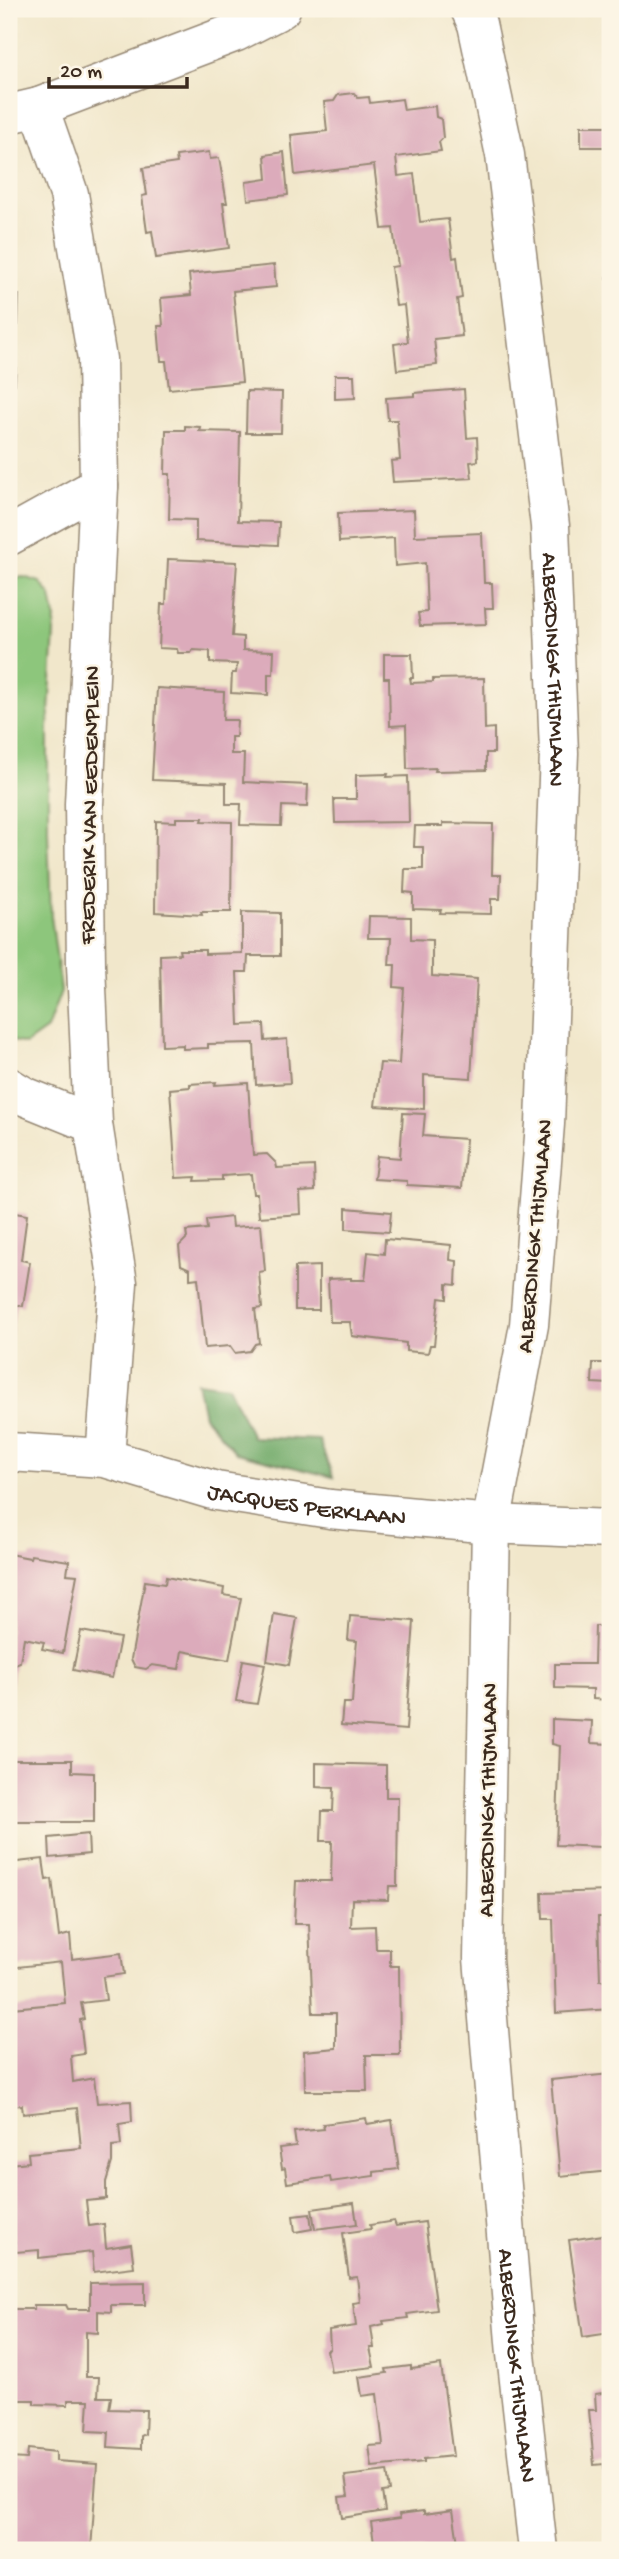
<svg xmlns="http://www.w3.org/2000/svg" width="619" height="2559" font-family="'Gochi Hand',sans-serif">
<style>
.green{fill:#8dc67b;stroke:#64784c;stroke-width:2}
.forest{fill:#72ab6b;stroke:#566a44;stroke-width:2}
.building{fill:#dcabbb}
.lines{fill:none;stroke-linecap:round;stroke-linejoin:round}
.street-casing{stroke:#968874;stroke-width:41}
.street{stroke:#fff;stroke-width:38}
.labels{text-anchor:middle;stroke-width:5;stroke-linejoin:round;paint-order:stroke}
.street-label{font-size:23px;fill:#3b2a1e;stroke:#fcf5e5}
</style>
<rect width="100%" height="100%" fill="#fcf5e5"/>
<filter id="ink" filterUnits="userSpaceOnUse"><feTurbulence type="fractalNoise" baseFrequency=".0143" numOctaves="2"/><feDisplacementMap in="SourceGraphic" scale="14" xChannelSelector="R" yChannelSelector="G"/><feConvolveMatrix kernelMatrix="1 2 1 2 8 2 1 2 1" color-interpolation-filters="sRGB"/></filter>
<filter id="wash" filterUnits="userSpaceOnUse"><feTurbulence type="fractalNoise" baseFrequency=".00686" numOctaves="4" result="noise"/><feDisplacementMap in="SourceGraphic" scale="28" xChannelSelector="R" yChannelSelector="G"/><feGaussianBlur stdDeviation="1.57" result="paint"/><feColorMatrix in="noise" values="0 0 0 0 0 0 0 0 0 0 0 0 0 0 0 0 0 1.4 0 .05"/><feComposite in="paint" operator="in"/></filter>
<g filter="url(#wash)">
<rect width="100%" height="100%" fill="#f1e7cb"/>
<polygon class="green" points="24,577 40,582 51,596 55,617 48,728 48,831 51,916 61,991 47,1029 26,1044 9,1040 9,579"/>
<polygon class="forest" points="197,1382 228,1386 252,1437 319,1440 333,1477 236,1453 204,1416"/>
<g id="blocks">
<g class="building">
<polygon points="608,89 610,89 610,147 581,147 581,126 608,126"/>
<polygon points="354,93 358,98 369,97 370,103 402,99 404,110 435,106 436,117 441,119 443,138 439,142 441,151 396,157 398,176 414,174 420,222 448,219 453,258 457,257 462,298 457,299 462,336 434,339 437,365 397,370 394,344 408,342 404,305 396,306 391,267 398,266 393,228 382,229 374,165 295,175 291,135 327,131 324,102 334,101 338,95"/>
<polygon points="209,152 210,159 219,158 227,203 223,203 229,248 156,258 152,231 147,232 142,196 147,195 143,168 177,163 176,156"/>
<polygon points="284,152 288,195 248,200 246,182 267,179 265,155"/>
<polygon points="608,239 610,239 610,293 607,293"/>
<polygon points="9,248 13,249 12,295 19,295 18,325 9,325"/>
<polygon points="274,265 276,287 233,291 242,382 169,389 166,361 161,361 158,326 163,326 161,298 191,295 189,274"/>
<polygon points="9,354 16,355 15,384 9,384"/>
<polygon points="335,375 354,375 355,398 335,399"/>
<polygon points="464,389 467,438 477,437 478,461 470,462 472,478 393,482 391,461 400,460 397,420 388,420 386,398 414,396 414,393"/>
<polygon points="247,391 282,392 281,433 246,433"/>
<polygon points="185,426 200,427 199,431 240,432 238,521 279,522 278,545 196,541 196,520 169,519 170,474 165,474 166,430 185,430"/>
<polygon points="414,510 415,536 482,533 484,583 492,583 493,608 485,608 486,624 420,626 418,613 427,612 425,563 395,566 394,538 339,542 338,513"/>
<polygon points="168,559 237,562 232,636 243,637 243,650 274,651 273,674 268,674 268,695 231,693 232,673 236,673 237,664 210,663 210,651 193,650 191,653 178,653 177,649 159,648 161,604 166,604"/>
<polygon points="384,654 412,654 413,678 410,678 411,683 433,682 433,679 484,678 485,729 494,728 494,753 486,753 486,770 435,771 436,768 407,769 406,725 390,726 389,678 384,678"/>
<polygon points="157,688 224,692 223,720 237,720 236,737 231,737 231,754 244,754 243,782 308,785 307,807 282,806 281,826 240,825 241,804 226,804 226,783 152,780"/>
<polygon points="388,774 387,777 408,776 409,822 335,823 334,799 356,799 356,775"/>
<polygon points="176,818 203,818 202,821 232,822 231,912 201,912 202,915 155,912 156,821 176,822"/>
<polygon points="443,823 493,824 492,875 501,875 500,899 491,899 491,914 440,913 441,910 413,909 413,893 404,892 405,869 423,869 423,847 414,847 415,826 443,826"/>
<polygon points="242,912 280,913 280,956 248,956 247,972 237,972 239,1025 264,1024 265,1041 287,1039 290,1083 256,1085 254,1043 208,1044 208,1048 183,1049 183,1045 162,1046 160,955 180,954 179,950 205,950 205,954 242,953"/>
<polygon points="369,916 411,917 411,939 432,940 432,976 477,979 471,1078 424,1075 424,1109 375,1106 380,1063 399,1064 404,988 394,987 395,965 389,965 391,938 368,938"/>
<polygon points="216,1082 215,1085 248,1083 253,1155 267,1154 276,1163 277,1168 314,1166 315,1191 300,1192 301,1214 259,1217 257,1194 253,1194 251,1174 222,1176 222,1180 195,1181 196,1177 176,1178 170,1089 190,1087 190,1084"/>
<polygon points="403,1113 425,1114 423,1136 466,1139 462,1188 407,1185 407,1181 374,1179 377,1156 400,1158"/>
<polygon points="346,1208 391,1212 389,1232 346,1229"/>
<polygon points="9,1212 27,1215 21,1260 30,1262 23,1306 16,1305 10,1344"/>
<polygon points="231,1217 232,1227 261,1225 265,1271 259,1272 262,1308 255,1309 259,1343 255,1344 250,1351 235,1353 230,1346 205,1348 198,1278 190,1279 190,1269 181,1265 179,1246 187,1238 186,1231 207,1229 206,1220"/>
<polygon points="385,1239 451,1245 450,1260 457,1261 456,1285 447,1284 447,1299 439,1298 434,1345 430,1345 428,1353 406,1351 406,1343 352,1336 350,1322 330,1322 328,1279 351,1278 351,1280 365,1280 368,1252 384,1254"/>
<polygon points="319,1266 319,1310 295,1310 295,1267"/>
<polygon points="593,1363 610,1363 610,1384 592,1383"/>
<polygon points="9,1554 30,1558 31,1555 69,1561 67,1574 77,1575 63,1653 42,1649 44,1642 24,1638 20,1662 15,1664 10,1694"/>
<polygon points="166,1577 224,1588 223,1595 241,1598 229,1660 182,1651 179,1669 152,1665 146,1669 135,1667 131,1659 145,1581 165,1584"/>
<polygon points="274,1614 297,1618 289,1665 267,1661"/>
<polygon points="350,1616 414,1621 406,1730 341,1725 343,1703 352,1703 354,1672 357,1641 348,1640"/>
<polygon points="595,1626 610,1626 610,1700 593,1699 593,1689 555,1688 555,1664 594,1664"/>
<polygon points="81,1631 120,1638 112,1678 73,1670"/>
<polygon points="243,1660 265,1664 257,1704 236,1701"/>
<polygon points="552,1719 592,1721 591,1743 610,1744 610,1803 604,1803 602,1847 556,1845 560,1746 552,1744"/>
<polygon points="9,1760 72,1760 72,1772 94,1773 94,1822 9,1822"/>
<polygon points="316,1763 386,1765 386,1797 398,1797 397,1886 389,1886 388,1900 352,1899 351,1927 375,1926 376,1949 390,1949 390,1966 399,1966 400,2055 366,2055 367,2091 305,2091 304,2051 336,2048 336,2013 313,2013 309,1924 294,1924 296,1881 331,1881 332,1841 321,1841 322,1811 333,1811 334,1788 316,1787"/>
<polygon points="88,1834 89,1854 50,1858 49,1838"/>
<polygon points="43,1859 46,1880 52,1879 59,1937 70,1934 72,1959 121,1953 124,1974 103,1977 106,2000 81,2003 84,2019 80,2020 84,2054 71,2056 73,2082 94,2078 97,2103 131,2101 132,2122 119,2124 121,2145 112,2146 112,2162 106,2182 106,2199 86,2201 89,2226 104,2224 106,2248 131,2244 134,2267 94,2272 92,2252 39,2258 39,2250 16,2252 13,2233 9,2233 9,2164 29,2162 28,2153 81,2148 77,2108 23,2114 22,2105 9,2106 9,2016 13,2016 12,2008 65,2003 61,1962 9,1968 9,1863"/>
<polygon points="610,1891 610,1917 598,1917 600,1980 610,1982 610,2009 556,2013 553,1919 543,1919 542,1893"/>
<polygon points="610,2074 610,2171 560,2176 551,2080"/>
<polygon points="366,2118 367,2124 392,2120 399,2169 374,2172 374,2176 331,2182 330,2177 287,2183 285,2168 282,2169 279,2148 296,2146 294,2132 324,2129 323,2124"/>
<polygon points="354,2203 357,2224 315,2229 312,2209"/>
<polygon points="310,2214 312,2229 295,2232 293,2216"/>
<polygon points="394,2221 396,2226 425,2222 437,2310 407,2314 408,2318 383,2321 384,2324 371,2327 374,2348 370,2348 374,2367 331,2372 327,2350 330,2349 329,2330 356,2326 353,2303 360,2302 357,2277 349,2278 343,2233 371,2229 370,2225"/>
<polygon points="610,2234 610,2333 583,2337 569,2240"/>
<polygon points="145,2282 145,2305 111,2305 111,2312 98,2311 98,2333 86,2332 86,2377 99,2377 98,2397 111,2397 109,2409 146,2410 145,2434 141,2436 141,2449 108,2447 109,2432 87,2431 89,2400 68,2400 68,2405 34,2404 34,2400 13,2400 13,2309 34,2309 34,2305 66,2305 68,2309 90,2309 90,2283"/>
<polygon points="441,2365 453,2456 424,2459 424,2462 372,2467 369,2446 383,2445 377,2394 362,2396 359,2377 387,2373 386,2369 411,2366 411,2369"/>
<polygon points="610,2392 610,2484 605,2484 604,2464 594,2465 589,2410 596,2410 595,2394"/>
<polygon points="28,2449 56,2452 56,2461 97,2464 91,2550 9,2548 9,2458 27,2459"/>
<polygon points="387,2471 390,2491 382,2492 385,2511 342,2518 339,2497 348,2496 345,2476"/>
<polygon points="453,2510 459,2550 375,2550 371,2522 400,2518 399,2514 424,2511 424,2514"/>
</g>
</g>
</g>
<g filter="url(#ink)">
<use href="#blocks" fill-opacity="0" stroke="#968874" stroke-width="2"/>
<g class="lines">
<g class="street-casing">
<g id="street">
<path id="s1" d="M470 9 477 24 505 155 550 526 559 753 545 1124 529 1325 491 1524 483 1958 516 2354 538 2550"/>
<polyline points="39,107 69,194 97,359 99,486 84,804 86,965 93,1124 118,1283 105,1458"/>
<polyline points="9,114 39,107 236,32 281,9"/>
<polyline points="9,536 99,486"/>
<polyline points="9,1087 24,1096 93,1124"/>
<path id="s2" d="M9 1452 105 1458 216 1491 330 1509 491 1524 610 1529"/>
</g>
</g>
<use href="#street" class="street"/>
</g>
</g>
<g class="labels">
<g class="street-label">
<text dy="8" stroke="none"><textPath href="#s1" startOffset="668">ALBERDINGK THIJMLAAN</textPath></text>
<text transform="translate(88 805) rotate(-89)" y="8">FREDERIK VAN EEDENPLEIN</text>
<text transform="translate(533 1236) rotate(-85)" y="8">ALBERDINGK THIJMLAAN</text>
<text dy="8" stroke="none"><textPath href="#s2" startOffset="304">JACQUES PERKLAAN</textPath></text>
<text transform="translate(486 1800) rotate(-89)" y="8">ALBERDINGK THIJMLAAN</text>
<text dy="8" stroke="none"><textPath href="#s1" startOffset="2370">ALBERDINGK THIJMLAAN</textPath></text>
</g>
</g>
<rect width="619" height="2559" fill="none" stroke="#fcf5e5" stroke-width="35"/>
<path d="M49 77v10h138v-10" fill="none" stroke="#3b2a1e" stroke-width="3.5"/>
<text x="60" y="77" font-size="21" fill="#3b2a1e" stroke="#fcf5e5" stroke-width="5" paint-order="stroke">20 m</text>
</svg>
